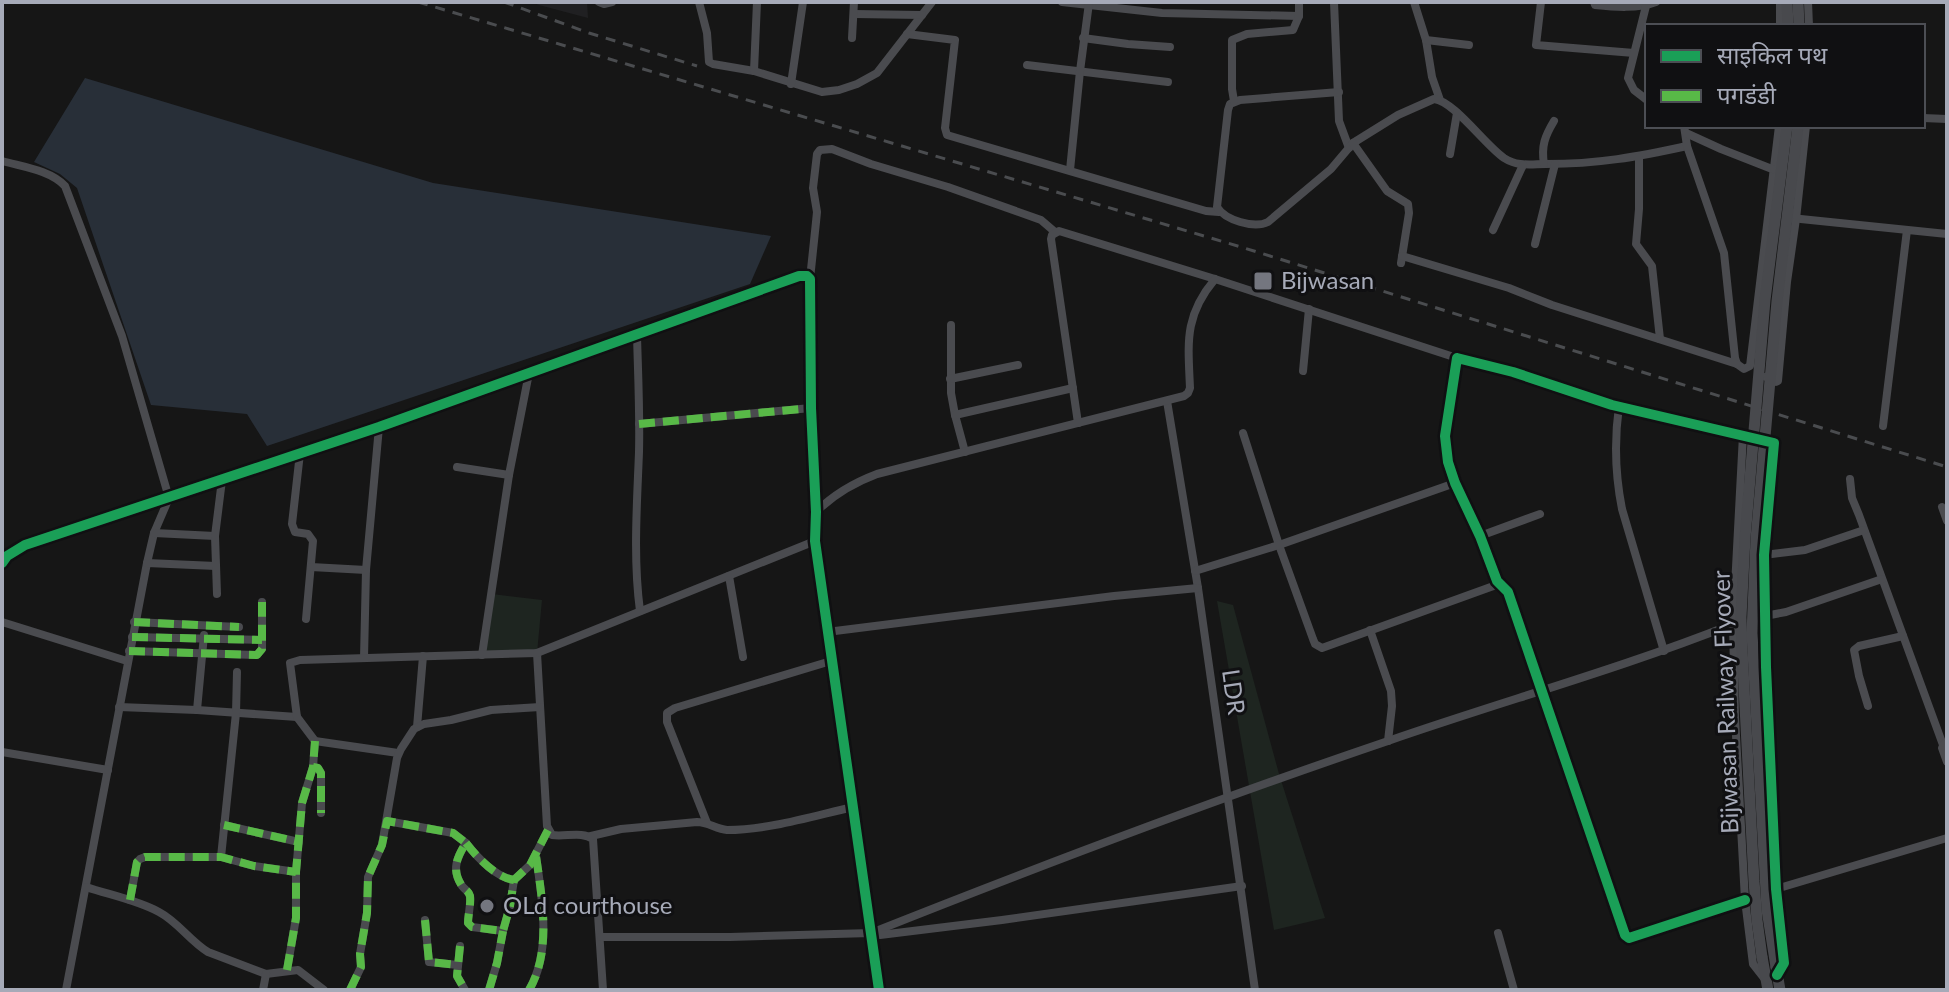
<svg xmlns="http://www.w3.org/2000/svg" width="1949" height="992" font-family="Lato,'Noto Sans Devanagari',sans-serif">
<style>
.built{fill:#202022}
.green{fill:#1e2520}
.water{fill:#282f38}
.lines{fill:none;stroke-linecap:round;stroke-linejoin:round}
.minor{stroke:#4a4b4f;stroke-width:8}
.secondary{stroke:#48494d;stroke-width:11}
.rail{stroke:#4a4c4f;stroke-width:3;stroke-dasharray:10 8;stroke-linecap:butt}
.secondary-bridge{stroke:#48494d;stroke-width:11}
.quiet{stroke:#58b947;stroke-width:8;stroke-dasharray:16 8;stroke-linecap:butt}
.cycleway-casing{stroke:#101012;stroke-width:15}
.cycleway{stroke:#1a9f57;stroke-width:10}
.poi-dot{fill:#74767f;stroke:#101012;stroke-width:3}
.labels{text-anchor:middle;stroke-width:6;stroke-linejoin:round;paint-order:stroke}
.poi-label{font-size:24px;fill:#a6aab8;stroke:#101012;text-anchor:start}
.street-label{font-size:24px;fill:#a6aab8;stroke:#101012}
</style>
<rect width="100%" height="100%" fill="#161616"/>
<polygon class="built" points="532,2 587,2 588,18 539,5"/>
<g class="green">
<polygon points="492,594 542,600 537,653 482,655"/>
<polygon points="1217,601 1233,605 1279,774 1325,918 1274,930"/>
</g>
<polygon class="water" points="85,78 433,183 771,236 750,284 267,446 247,414 151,405 77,188 60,174 34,162"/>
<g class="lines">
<g class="minor">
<polyline points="599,2 604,4 612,2"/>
<polyline points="699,2 707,33 709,62 713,64 754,71"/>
<polyline points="757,2 754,71 822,92 839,90 857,84 877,73 932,2"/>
<polyline points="1062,2 1162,13 1299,16"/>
<polyline points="1334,2 1339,121 1349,148"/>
<polyline points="1414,2 1426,40 1432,77 1440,100"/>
<polyline points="1541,2 1536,45 1634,53"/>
<path d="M1594 2 1595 5C1614 7 1638 9 1656 2"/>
<polyline points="1647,2 1628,78 1634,90 1647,100"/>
<polyline points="1780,2 1780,26"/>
<polyline points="1808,2 1809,26"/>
<polyline points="854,14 922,15"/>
<polyline points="907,34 955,40 945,128 947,135 1206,211 1219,212"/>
<polyline points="852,38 854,2"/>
<polyline points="1083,38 1128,44 1170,47"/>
<polyline points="1426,40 1469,45"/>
<polyline points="1027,65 1168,82"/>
<polyline points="791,84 803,2"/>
<path d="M1339 92 1240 100 1230 104 1228 110 1217 207C1225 220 1254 229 1268 222L1331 169 1353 143 1398 115 1434 99C1454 101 1485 145 1504 158 1518 167 1531 164 1546 164 1598 164 1637 157 1687 146"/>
<polyline points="1234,101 1232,89 1232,40 1247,34 1293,30 1299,16 1299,2"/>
<polyline points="1923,118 1947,119"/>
<polyline points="1684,126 1687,146 1724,253 1735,358 1737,364 1744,369 1750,366 1779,126"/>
<polyline points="1686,133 1721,149 1772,169"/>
<polyline points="1353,143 1387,191 1408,204 1409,213 1401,263"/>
<polyline points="1450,154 1457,113"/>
<polyline points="1639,157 1639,209 1636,244 1652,266 1660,339"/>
<path d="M2 161C23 167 50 170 65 186L122 336 169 498 154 533 147 563 66 990"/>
<path d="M1544 164C1541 146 1545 136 1554 121"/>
<polyline points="1070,170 1080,71 1089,3"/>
<polyline points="1791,218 1947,234"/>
<polyline points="1493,230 1523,165"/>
<polyline points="1535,244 1555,164"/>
<polyline points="1402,256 1509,288 1552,305 1737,364"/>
<polyline points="810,279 816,222 817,212 813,188 817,154 820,150 832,149 871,164 948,187 1041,220 1055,232"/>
<polyline points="951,325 951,393 955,415 965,452"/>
<path d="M637 335C638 374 640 413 639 452 637 505 633 558 640 611"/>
<polyline points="1303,371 1309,309"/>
<polyline points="1766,377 1776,382 1778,381 1787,282 1796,219 1806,126"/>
<polyline points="950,379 1018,365"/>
<polyline points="1167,401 1198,588 1255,990"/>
<path d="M1619 406C1614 442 1615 474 1622 509L1664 651"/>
<polyline points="955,415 1073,388"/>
<polyline points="1078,423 1051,239 1052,235 1059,231 1215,279 1457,358"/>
<polyline points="639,424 811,408"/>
<polyline points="1883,426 1907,230"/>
<polyline points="1243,433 1279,545 1313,639 1315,644 1322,648 1499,584"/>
<polyline points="1743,435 1733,624 1735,717 1745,900 1753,964 1764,978"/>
<polyline points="300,453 292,524 295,532 308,534 313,541 306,619"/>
<polyline points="457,467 509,475"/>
<polyline points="1850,479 1852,498 1859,515 1943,745"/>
<polyline points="1942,507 1947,521"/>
<path d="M816 512C834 494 853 483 877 474L1184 396 1188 393 1190 388C1188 342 1184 316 1215 279"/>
<polyline points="154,533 215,536"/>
<polyline points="1480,536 1540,514"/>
<polyline points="1764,555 1805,550 1864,530"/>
<polyline points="2,563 7,556 25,545 379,427 799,276 807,276 810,279 811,408 816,512 815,541 879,990"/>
<polyline points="147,563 216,566"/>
<polyline points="311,567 366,570"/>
<polyline points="1195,571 1279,545 1455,483"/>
<polyline points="729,576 743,657"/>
<polyline points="217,594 215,536 222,480"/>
<polyline points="1765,616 1786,612 1882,579"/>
<polyline points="2,622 127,661"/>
<polyline points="134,622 239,627"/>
<polyline points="1370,630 1391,691 1392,706 1388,741"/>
<polyline points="827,632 1114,596 1198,588"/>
<polyline points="132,637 262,640"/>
<polyline points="129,651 257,655 262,649 262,602"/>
<path d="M537 653 547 826 552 835C566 837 582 831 593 839L603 990"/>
<polyline points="482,655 509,475 529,373"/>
<polyline points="364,658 366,570 379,427"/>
<polyline points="1868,706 1859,676 1854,650 1859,646 1903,636"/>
<polyline points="119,707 197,710 297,717"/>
<polyline points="197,710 204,635"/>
<polyline points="417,727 423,656"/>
<polyline points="1944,744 1942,748 1947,762"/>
<polyline points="2,752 108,770"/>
<polyline points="398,753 315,741 297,717 290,663 300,660 537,653 815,541"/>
<polyline points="313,767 318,768 321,773 321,813"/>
<path d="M387 821 453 833 466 843C457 857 451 870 462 886 466 891 468 890 470 896 471 905 468 915 468 923L472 927 503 931 510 906 514 880 530 865 548 830"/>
<polyline points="707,823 667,722 667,713 675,708 831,661"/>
<polyline points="224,825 299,842"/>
<path d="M591 836 621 829 697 822C708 822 716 829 727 830 768 830 813 816 853 807"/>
<path d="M466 843C477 857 495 877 514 880"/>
<polyline points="221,857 236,713 237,672"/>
<path d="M86 887C110 895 137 900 159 912 178 922 190 941 208 952L266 974 298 970 324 990"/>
<polyline points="1776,889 1947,838"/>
<polyline points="130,900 137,862 140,859 145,857 221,857 254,866 296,872"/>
<polyline points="1745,900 1629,938 1625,935 1508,592 1497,581 1480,536 1455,483 1448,462 1445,436 1457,358 1513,372 1612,405 1774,443 1764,555 1766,667 1776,889 1784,963 1778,974"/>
<polyline points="425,920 429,962 458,965"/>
<path d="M871 933C1042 865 1214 800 1388 741 1503 701 1620 669 1733 624"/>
<polyline points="1498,933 1514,990"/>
<polyline points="601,937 730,937 871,933 880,935 1002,920 1242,886"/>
<polyline points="460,946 457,976 465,990"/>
<polyline points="287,970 296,918 296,872 302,803 313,767 315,741"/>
<polyline points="263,990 266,974"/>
<polyline points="350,990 361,967 360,954 367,913 368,877 382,845 397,758 401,749 414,729 424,724 451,720 491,710 540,707"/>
<polyline points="489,990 497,963 503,931"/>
<path d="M529 990C552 951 542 898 536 856"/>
</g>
<g class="secondary">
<polyline points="1787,2 1788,26"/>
<polyline points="1798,2 1799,26"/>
<polyline points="1762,957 1768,990"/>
<polyline points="1776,967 1780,990"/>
</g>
<g class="rail">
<polyline points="418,2 1241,247 1947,467"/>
<polyline points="504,2 589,33 697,66"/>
</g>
<g class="secondary-bridge">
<polyline points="1762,957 1757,920 1754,881 1742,648 1741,617 1745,538 1765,300 1787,126"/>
<polyline points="1776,967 1767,910 1752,633 1756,539 1777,301 1798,126"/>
</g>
<g class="quiet">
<polyline points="639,424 811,408"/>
<polyline points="134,622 239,627"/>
<polyline points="132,637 262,640"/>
<polyline points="129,651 257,655 262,649 262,602"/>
<polyline points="313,767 318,768 321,773 321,813"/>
<polyline points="224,825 299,842"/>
<path d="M466 843C477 857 495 877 514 880"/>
<polyline points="130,900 137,862 140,859 145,857 221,857 254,866 296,872"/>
<polyline points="425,920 429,962 458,965"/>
<polyline points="460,946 457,976 465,990"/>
<polyline points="287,970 296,918 296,872 302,803 313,767 315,741"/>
<path d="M350 990 361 967 360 954 367 913 368 877 382 845 387 821 453 833 466 843C457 857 451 870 462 886 466 891 468 890 470 896 471 905 468 915 468 923L472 927 503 931 510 906 514 880 530 865 548 830"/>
<polyline points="489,990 497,963 503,931"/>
<path d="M529 990C552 951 542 898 536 856"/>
</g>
<g class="cycleway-casing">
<g id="cycleway">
<polyline points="2,563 7,556 25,545 379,427 799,276 807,276 810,279 811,408 816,512 815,541 879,990"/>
<polyline points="1745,900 1629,938 1625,935 1508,592 1497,581 1480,536 1455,483 1448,462 1445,436 1457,358 1513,372 1612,405 1774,443 1764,555 1766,667 1776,889 1784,963 1777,975"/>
</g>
</g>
<use href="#cycleway" class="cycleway"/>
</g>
<g class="poi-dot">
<rect x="1253" y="271" width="20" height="20" rx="4"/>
<circle cx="487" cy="906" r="8"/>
</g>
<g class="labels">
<g class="poi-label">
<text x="1281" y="289">Bijwasan</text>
<text x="503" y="914">OLd courthouse</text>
</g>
<g class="street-label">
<text transform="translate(1233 692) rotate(82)" y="8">LDR</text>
<text transform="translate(1726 702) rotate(-92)" y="8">Bijwasan Railway Flyover</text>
</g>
</g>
<rect width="1949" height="992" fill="none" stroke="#a6aab8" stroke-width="8"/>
<rect x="1645" y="24" width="280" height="104" fill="#101012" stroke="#4c4e54" stroke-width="2"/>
<rect x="1661" y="50" width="40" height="12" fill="#1a9f57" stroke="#4c4e54" stroke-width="2"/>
<text x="1717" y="64" font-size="24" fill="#a6aab8">साइकिल पथ</text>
<rect x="1661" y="90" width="40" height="12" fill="#58b947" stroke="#4c4e54" stroke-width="2"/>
<text x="1717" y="104" font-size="24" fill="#a6aab8">पगडंडी</text>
</svg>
